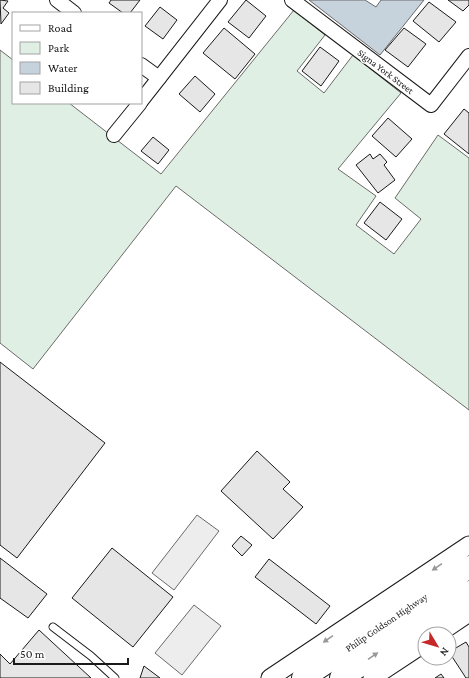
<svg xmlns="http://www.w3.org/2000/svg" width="469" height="678" font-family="'Crimson Pro',serif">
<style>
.green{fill:#e0efe3;stroke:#6a6a6a}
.parking{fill:#ededed;stroke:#6a6a6a}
.water{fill:#c6d2dc;stroke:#6a6a6a}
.building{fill:#e6e6e6;stroke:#1a1a1a}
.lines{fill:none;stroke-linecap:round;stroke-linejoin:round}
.service-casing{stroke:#1a1a1a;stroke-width:9}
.minor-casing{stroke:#1a1a1a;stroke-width:16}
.tertiary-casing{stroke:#1a1a1a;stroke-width:19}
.primary-casing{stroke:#1a1a1a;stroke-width:24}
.service{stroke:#fff;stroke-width:7}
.minor{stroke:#fff;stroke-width:14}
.tertiary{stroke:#fff;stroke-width:17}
.primary{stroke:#fff;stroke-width:22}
.oneway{fill:#989898}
.labels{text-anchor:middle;stroke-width:3;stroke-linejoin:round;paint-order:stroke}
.street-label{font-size:10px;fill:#1a1a1a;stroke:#fff}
</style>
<rect width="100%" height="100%" fill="#fff"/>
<polygon class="green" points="294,10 325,35 297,71 324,93 353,55 401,93 338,169 376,196 356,225 394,254 421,219 395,198 438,135 469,158 469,410 176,186 33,369 0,343 0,50 13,60 13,103 69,103 161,174"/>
<g class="parking">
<polygon points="197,515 219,531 174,590 152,573"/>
<polygon points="194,605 221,626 182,675 155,653"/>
</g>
<polygon class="water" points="309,0 365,0 376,7 381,0 424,0 380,55"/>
<g class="building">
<polygon points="0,0 8,1 3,8 9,13 1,24"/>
<polygon points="111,0 140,0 130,13 123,13 109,3"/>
<polygon points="246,0 266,16 249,38 228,22"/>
<polygon points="448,0 469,0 469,5 463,11"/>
<polygon points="429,2 456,22 439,42 413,21"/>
<polygon points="160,7 177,20 163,39 145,26"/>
<polygon points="224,28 255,54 235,79 203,53"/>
<polygon points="404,28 426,44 408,67 385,50"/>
<polygon points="320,47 339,61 321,86 302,71"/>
<polygon points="195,76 215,94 200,112 179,94"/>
<polygon points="464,109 469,113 469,154 444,134"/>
<polygon points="388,118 412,139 396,157 372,136"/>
<polygon points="153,137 169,150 158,164 141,151"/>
<polygon points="370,154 373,159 380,154 387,162 384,165 395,180 378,193 356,165"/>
<polygon points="380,202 402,219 386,240 364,223"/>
<polygon points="0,362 105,443 17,558 0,545"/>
<polygon points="257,451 290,482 283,489 303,507 273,539 221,491"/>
<polygon points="241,536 252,545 242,556 232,546"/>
<polygon points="112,548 173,597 133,647 72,598"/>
<polygon points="0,558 47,594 28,618 0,598"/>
<polygon points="269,559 330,606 316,624 255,577"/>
<polygon points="39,630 91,678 0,678 0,654 10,664"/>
<polygon points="466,642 469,647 469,678 466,678 449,652"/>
<polygon points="144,666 160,678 140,678"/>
<polygon points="441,674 444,678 435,678"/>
</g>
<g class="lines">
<g class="service-casing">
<polyline id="service" points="53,627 91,656 115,678"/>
</g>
<g class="minor-casing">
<g id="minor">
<polyline points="57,0 74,13"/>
<polyline points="292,0 431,105 469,56"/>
<polyline points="141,65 159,78"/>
<polyline points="141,101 220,0"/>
<polyline points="114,135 140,103"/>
</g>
</g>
<g class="tertiary-casing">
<g id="tertiary">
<polyline points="438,634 469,613"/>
<polyline points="270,678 469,545"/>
<polyline points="372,678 425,643"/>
</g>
</g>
<g class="primary-casing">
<g id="primary">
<polyline points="303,678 469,567"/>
<polyline points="341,678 469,592"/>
</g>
</g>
<use href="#service" class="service"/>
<use href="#minor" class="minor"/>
<use href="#tertiary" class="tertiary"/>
<use href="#primary" class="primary"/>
</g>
<defs><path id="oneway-solid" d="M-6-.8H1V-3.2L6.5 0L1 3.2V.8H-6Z"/></defs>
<g class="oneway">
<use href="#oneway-solid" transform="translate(437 567) rotate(146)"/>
<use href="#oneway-solid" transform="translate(328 639) rotate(146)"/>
<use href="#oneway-solid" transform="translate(373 656) rotate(-34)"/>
</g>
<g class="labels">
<g class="street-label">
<text transform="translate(386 71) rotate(37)" y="4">Signa York Street</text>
<text transform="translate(386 622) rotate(-34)" y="4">Philip Goldson Highway</text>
</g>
</g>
<rect x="12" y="12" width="130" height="92" fill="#ffffff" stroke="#a3a3a3"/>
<rect x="20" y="25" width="20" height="6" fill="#ffffff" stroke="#a3a3a3"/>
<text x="48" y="32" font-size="12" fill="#1a1a1a">Road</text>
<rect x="20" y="42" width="20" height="12" fill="#e0efe3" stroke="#a3a3a3"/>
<text x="48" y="52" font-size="12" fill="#1a1a1a">Park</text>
<rect x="20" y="62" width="20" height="12" fill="#c6d2dc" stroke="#a3a3a3"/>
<text x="48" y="72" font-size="12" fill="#1a1a1a">Water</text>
<rect x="20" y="82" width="20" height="12" fill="#e6e6e6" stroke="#a3a3a3"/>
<text x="48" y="92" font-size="12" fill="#1a1a1a">Building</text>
<g transform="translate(437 646) rotate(128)"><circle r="19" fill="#ffffff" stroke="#a3a3a3"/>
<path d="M0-3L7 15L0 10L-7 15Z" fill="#c62828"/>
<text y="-6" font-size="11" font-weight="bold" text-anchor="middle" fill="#1a1a1a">N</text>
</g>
<path d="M14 658v6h114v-6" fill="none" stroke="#1a1a1a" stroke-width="2"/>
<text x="20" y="658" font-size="12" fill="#1a1a1a" stroke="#ffffff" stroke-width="3" paint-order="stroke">50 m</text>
</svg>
